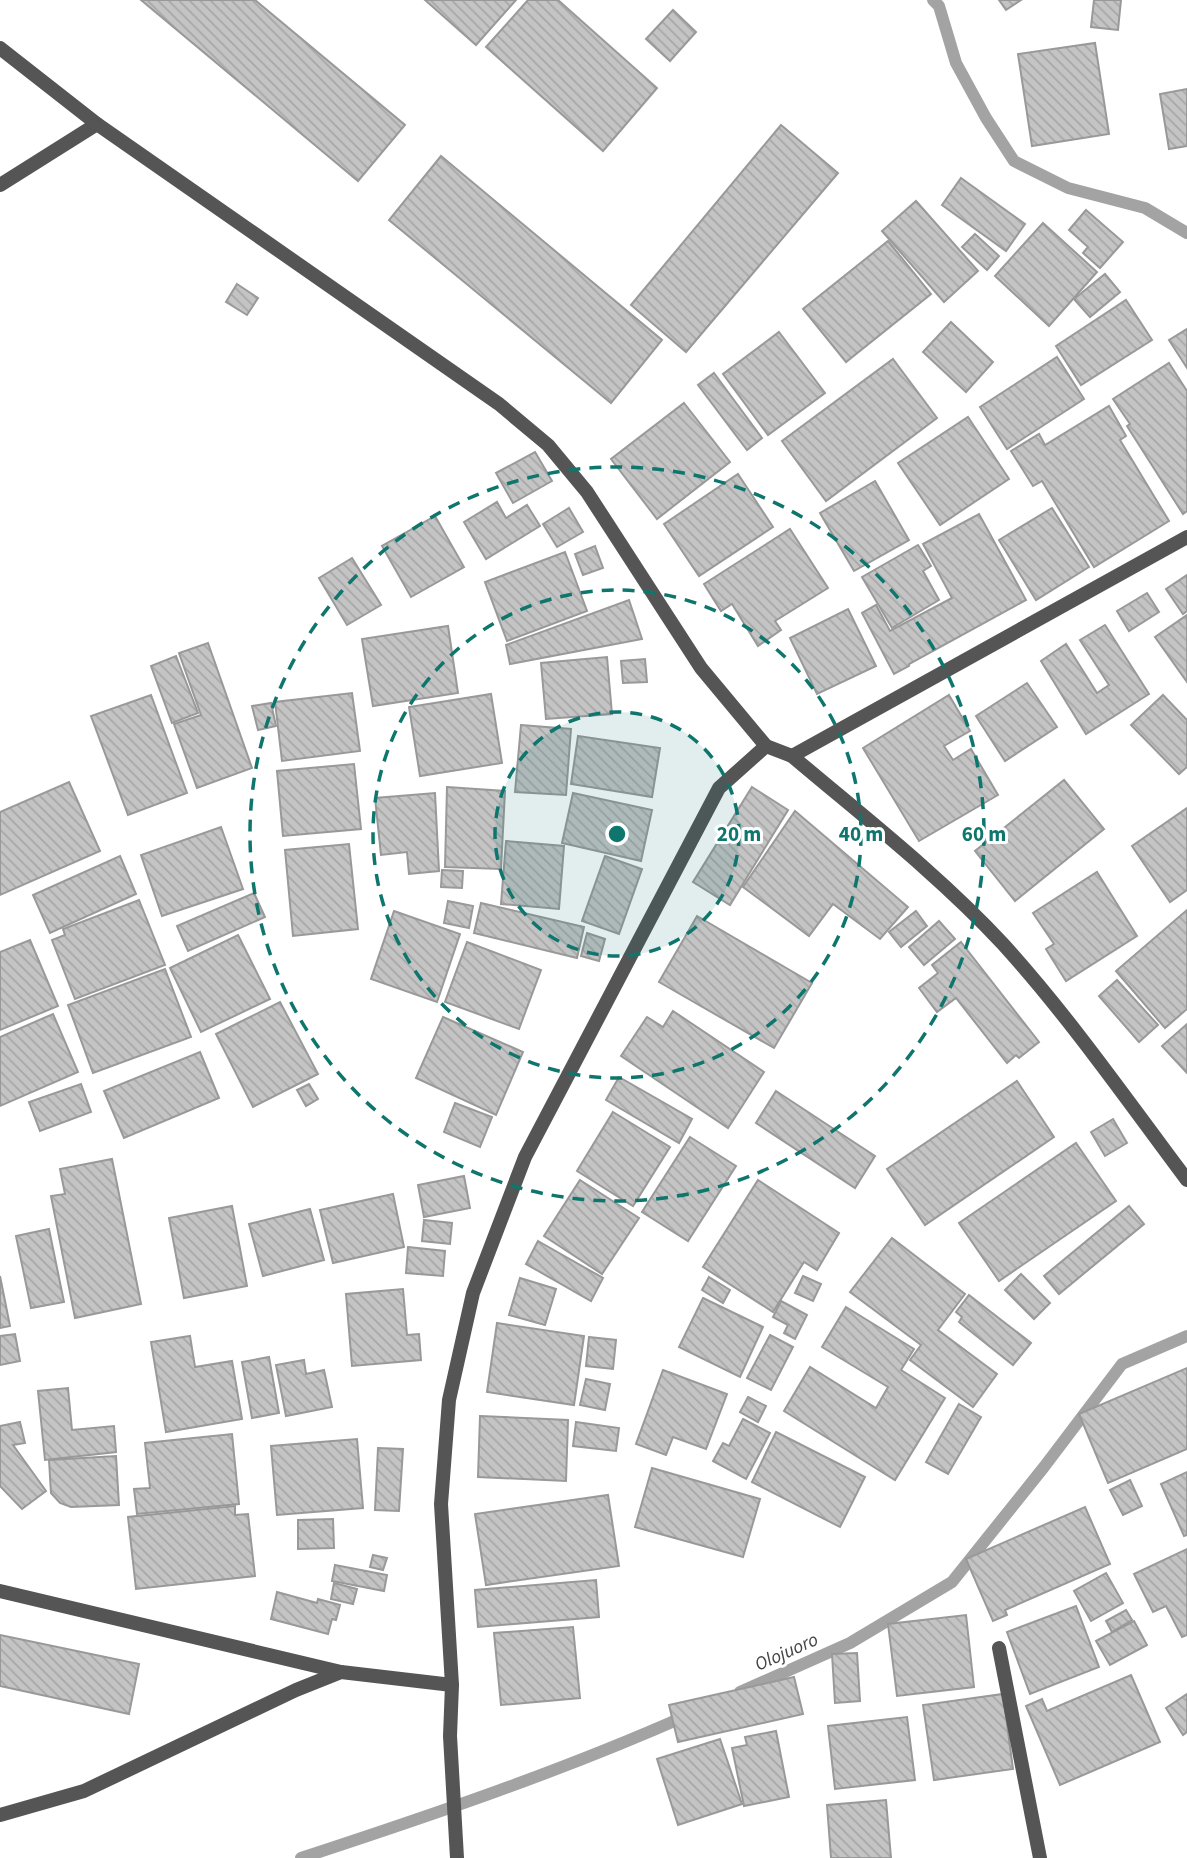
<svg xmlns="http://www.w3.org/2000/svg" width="1187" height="1858" font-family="'Source Sans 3',sans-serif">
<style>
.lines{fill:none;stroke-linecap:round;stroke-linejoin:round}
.stream{stroke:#a3a3a3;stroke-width:12}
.building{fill:url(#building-back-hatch);stroke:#999;stroke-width:2}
.lane{stroke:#555;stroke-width:14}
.street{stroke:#555;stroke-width:14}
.ring{fill:none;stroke:#0f766e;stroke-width:3.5;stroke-dasharray:12 9}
.labels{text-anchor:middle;stroke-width:6;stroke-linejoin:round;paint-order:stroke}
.water-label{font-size:19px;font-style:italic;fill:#444;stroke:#fff}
.centre{fill:#0f766e;stroke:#fff;stroke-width:3.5}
.ring-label{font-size:21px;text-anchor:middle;font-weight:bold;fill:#0f766e;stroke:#fff;stroke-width:6;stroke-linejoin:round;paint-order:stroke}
</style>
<defs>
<pattern id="building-back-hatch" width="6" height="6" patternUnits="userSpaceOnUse" patternTransform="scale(1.75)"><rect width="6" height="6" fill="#c4c4c4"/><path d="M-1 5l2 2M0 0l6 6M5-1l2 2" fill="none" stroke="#a7a7a7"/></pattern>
</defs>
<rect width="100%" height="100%" fill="#fff"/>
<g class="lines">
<g class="stream">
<polyline points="933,0 939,6 956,63 986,118 1014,161 1068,188 1145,208 1187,233"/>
<polyline points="740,1692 850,1643 952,1582 1044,1467 1122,1364 1187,1336"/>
<path d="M301 1858C432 1815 562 1771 688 1715"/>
</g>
</g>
<g class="building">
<polygon points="141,0 255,0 405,125 358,181"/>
<polygon points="425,0 516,0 476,45"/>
<polygon points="528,0 558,0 657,88 603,151 486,47"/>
<polygon points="999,0 1021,0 1006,10"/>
<polygon points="1094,0 1121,0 1118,30 1091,27"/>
<polygon points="673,10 696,32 670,61 646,39"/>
<polygon points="1095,43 1109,134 1032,146 1018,54"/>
<polygon points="1187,89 1187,146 1169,149 1160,94"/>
<polygon points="781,125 838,173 686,352 631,305"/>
<polygon points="441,156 662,340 611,403 389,220"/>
<polygon points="961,178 1025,224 1006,251 942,205"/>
<polygon points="916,201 978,271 944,302 882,231"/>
<polygon points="1086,210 1123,242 1100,268 1083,253 1088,247 1069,230"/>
<polygon points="1043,223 1097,272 1049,326 995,276"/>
<polygon points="975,234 999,256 987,270 962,247"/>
<polygon points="888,241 931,294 846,362 803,309"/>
<polygon points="1105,274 1120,292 1090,317 1074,299"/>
<polygon points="237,284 258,298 247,315 226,302"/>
<polygon points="1126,300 1152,340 1081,385 1056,346"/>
<polygon points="951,322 993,362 966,392 923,352"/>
<polygon points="1187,329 1187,368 1169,340"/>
<polygon points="779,332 825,393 768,435 723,374"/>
<polygon points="1057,357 1084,399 1007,449 980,407"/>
<polygon points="893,359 937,418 826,501 782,441"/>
<polygon points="1169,363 1187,391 1187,511 1183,514 1127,426 1130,424 1113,399"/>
<polygon points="714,373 762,438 747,450 698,385"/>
<polygon points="684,403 730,462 657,519 611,459"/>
<polygon points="1109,406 1126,436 1120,440 1169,521 1094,567 1042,481 1033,486 1011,451 1039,434 1045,445"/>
<polygon points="968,417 1009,479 940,525 898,463"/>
<polygon points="535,452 552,481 513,503 496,473"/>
<polygon points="738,474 773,527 699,576 664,524"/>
<polygon points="875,481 909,540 854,571 820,513"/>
<polygon points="497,502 506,518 527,505 540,526 486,559 464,522"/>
<polygon points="569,508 583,532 557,547 543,524"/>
<polygon points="1052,508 1089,567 1036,600 999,540"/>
<polygon points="979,514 1026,600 909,664 909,666 894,674 862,613 876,605 890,631 952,598 923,544"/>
<polygon points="435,516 464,567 411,597 382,546"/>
<polygon points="790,529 828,588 775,621 781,630 758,646 732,604 721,611 704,584"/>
<polygon points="918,545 931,566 923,571 939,600 892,628 862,577"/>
<polygon points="595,546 603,568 583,575 575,554"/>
<polygon points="565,552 587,611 507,641 485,582"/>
<polygon points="352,558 381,605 347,625 319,578"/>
<polygon points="1187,575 1187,611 1183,614 1166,589"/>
<polygon points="1147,593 1159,612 1129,631 1117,611"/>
<polygon points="629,600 642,639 510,664 506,645"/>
<polygon points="848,609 876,666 817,694 790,638"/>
<polygon points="1187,615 1187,682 1155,637"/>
<polygon points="1105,625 1149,694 1086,734 1041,661 1066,644 1097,693 1109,685 1080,640"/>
<polygon points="448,626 458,693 373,706 362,639"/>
<polygon points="208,643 252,768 197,788 174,724 201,715 179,653"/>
<polygon points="176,656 198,713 172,723 151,666"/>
<polygon points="607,657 612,714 546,719 541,663"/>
<polygon points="645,659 647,682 623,683 621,661"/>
<polygon points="1027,683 1057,727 1005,761 976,716"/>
<polygon points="352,693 360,751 282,761 275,702"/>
<polygon points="491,694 502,763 420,776 409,707"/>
<polygon points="151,695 187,793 128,815 91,716"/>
<polygon points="949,695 970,731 944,746 953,760 971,749 998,795 919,841 863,748"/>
<polygon points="1163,695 1187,720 1187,767 1179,774 1131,725"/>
<polygon points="271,703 276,726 258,730 252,706"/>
<polygon points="521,725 571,729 566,795 515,792"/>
<polygon points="578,736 660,748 652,797 571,784"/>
<polygon points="354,764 361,829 283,836 277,771"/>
<polygon points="1064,780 1104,829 1015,901 975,851"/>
<polygon points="69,782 100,851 0,895 0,812"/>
<polygon points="447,787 505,791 501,869 445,867"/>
<polygon points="752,787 788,810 730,905 693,882"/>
<polygon points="435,793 439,871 409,874 407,852 381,855 375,798"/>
<polygon points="573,793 652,810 641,861 562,843"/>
<polygon points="1187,808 1187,890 1170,902 1132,846"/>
<polygon points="795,811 908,907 880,939 833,904 809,936 743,887"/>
<polygon points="221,827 243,889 162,916 141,855"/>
<polygon points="506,841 564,846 559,909 501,904"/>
<polygon points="349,844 358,929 293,936 285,850"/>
<polygon points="120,856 136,894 50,933 33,895"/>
<polygon points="605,856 642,869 619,934 582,921"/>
<polygon points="442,870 463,871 462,888 441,887"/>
<polygon points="1097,872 1137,936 1066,981 1046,949 1054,944 1033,913"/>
<polygon points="254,893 265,917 188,951 177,926"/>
<polygon points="139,900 165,965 75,999 52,940 65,935 63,929"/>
<polygon points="448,901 473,906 469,928 444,923"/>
<polygon points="481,903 584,927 577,958 474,933"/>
<polygon points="1187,910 1187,1009 1165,1028 1116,971"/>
<polygon points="394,911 460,934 437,1002 371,979"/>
<polygon points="916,911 927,926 901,947 889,932"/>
<polygon points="697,916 812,983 774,1048 659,982"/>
<polygon points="939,921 955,939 924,965 909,947"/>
<polygon points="587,933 605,939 599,961 581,956"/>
<polygon points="238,935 270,999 201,1032 170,968"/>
<polygon points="30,940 58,1006 0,1030 0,952"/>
<polygon points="467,942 541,970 519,1029 445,1002"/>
<polygon points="961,942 1039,1042 1019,1058 1016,1055 1007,1063 956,998 937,1012 919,988 938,973 932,965"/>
<polygon points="165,969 191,1037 93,1073 68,1005"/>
<polygon points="1117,980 1158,1025 1139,1042 1099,996"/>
<polygon points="280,1002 318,1074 253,1107 216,1034"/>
<polygon points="673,1011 764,1072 728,1128 621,1056 647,1017 663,1027"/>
<polygon points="53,1014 78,1072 0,1106 0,1037"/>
<polygon points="443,1017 523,1052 496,1115 416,1078"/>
<polygon points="1187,1024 1187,1073 1162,1046"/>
<polygon points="200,1052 219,1098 124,1138 104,1091"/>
<polygon points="619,1077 692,1119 679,1143 606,1100"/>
<polygon points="1017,1081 1054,1137 925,1225 887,1169"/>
<polygon points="81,1084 91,1112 40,1131 29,1102"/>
<polygon points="309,1084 318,1099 306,1106 297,1090"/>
<polygon points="776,1091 875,1156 855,1188 756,1123"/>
<polygon points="455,1103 492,1117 480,1147 444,1132"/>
<polygon points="613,1112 670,1147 633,1206 577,1171"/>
<polygon points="1113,1119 1127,1143 1105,1156 1091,1132"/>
<polygon points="690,1137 736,1166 688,1241 642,1212"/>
<polygon points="1076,1143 1116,1201 999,1281 959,1223"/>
<polygon points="112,1159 141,1304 75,1318 51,1196 65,1194 60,1169"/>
<polygon points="464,1176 470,1208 424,1217 418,1185"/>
<polygon points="580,1180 639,1218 602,1274 544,1236"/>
<polygon points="758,1180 839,1233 817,1270 804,1262 773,1312 703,1267"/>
<polygon points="393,1194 404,1247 333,1263 320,1210"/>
<polygon points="232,1206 247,1286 184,1298 169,1218"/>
<polygon points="1129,1206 1144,1224 1059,1294 1044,1276"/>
<polygon points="310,1209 324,1260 263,1276 249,1224"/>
<polygon points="424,1220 452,1223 450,1244 422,1241"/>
<polygon points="49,1229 64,1302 31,1308 16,1236"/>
<polygon points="892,1238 965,1294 938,1330 997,1374 973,1407 910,1360 921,1345 850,1292"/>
<polygon points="538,1241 603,1278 591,1301 526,1264"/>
<polygon points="408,1247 445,1251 443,1276 406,1273"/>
<polygon points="1021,1274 1050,1303 1034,1319 1005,1290"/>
<polygon points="0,1276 10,1326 0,1328"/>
<polygon points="803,1276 821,1284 813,1301 795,1293"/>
<polygon points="709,1277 730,1290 723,1303 702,1290"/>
<polygon points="520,1278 556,1289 545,1325 509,1315"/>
<polygon points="403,1289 407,1335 419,1334 421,1360 352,1366 346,1294"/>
<polygon points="969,1295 1031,1343 1013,1365 959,1322 962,1317 956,1312"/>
<polygon points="703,1298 763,1327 740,1377 679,1347"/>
<polygon points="781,1301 807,1315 795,1339 784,1333 788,1325 773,1317"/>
<polygon points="846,1307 914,1349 901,1370 945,1398 895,1480 784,1411 810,1367 876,1408 888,1387 822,1347"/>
<polygon points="497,1323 584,1336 574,1405 487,1392"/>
<polygon points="15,1334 20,1361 0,1365 0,1336"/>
<polygon points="770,1335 793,1347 771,1390 747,1378"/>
<polygon points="190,1336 195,1367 232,1361 242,1419 166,1432 151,1342"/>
<polygon points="589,1337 616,1340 613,1369 586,1366"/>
<polygon points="269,1357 279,1413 252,1418 242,1362"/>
<polygon points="304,1360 306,1374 324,1370 332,1407 286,1416 276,1365"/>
<polygon points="1187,1368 1187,1449 1108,1483 1079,1414"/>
<polygon points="663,1370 727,1394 706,1449 673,1437 666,1455 636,1444"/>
<polygon points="586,1379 610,1384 605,1410 580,1405"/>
<polygon points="68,1388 72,1430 114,1426 116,1452 45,1460 38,1391"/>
<polygon points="748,1397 766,1406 758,1422 740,1412"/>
<polygon points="959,1404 981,1417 948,1474 926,1462"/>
<polygon points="480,1416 568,1420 566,1481 478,1477"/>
<polygon points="743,1419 770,1433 746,1479 713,1461 723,1443 729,1446"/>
<polygon points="20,1422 25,1443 13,1445 46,1491 22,1509 0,1486 0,1426"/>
<polygon points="576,1422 619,1428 616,1451 573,1446"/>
<polygon points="776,1432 865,1477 840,1527 752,1482"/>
<polygon points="232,1434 239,1504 137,1514 134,1489 150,1488 145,1443"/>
<polygon points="357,1439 363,1508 277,1515 271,1446"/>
<polygon points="378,1448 403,1449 399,1511 375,1510"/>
<polygon points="116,1456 119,1505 71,1507 60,1503 51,1493 49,1460"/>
<polygon points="652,1468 760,1499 743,1557 635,1527"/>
<polygon points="1187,1472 1187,1535 1184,1536 1161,1484"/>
<polygon points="1130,1480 1142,1506 1123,1515 1110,1490"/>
<polygon points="608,1495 619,1566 486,1585 475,1514"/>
<polygon points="235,1506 235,1515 248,1514 255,1576 136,1589 128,1517"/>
<polygon points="1085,1507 1110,1564 1005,1610 1007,1615 993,1621 966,1559"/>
<polygon points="333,1519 334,1548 298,1549 298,1520"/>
<polygon points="1187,1549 1187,1635 1182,1637 1166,1606 1153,1612 1134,1574"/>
<polygon points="373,1555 387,1558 383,1570 370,1567"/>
<polygon points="335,1565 387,1575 384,1591 332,1581"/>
<polygon points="1106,1573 1123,1603 1091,1621 1074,1591"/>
<polygon points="596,1580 599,1617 478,1627 475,1590"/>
<polygon points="334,1583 357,1589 353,1604 331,1599"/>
<polygon points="277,1592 317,1603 318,1599 340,1605 336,1620 332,1619 328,1634 271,1619"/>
<polygon points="1076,1606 1099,1667 1030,1694 1007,1632"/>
<polygon points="1126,1610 1132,1620 1112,1632 1106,1621"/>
<polygon points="966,1615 974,1687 897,1696 888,1624"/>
<polygon points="1134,1621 1147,1645 1110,1665 1096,1641"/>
<polygon points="573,1627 580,1698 501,1705 494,1633"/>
<polygon points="0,1635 139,1664 129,1714 0,1686"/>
<polygon points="857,1653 860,1701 835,1703 832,1654"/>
<polygon points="1131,1675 1160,1742 1060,1785 1026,1706 1042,1699 1047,1711"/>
<polygon points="794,1677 803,1714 678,1742 669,1705"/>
<polygon points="1003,1694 1013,1769 934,1780 923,1705"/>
<polygon points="1187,1694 1187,1732 1183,1735 1166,1708"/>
<polygon points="907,1717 915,1780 835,1789 828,1726"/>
<polygon points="776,1731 789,1797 744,1806 732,1748 747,1745 745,1737"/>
<polygon points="720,1739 742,1804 678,1825 657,1759"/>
<polygon points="886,1800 891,1858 831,1858 827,1805"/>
</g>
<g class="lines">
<g class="lane">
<polyline points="0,185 97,124"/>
<polyline points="0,1591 341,1672"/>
</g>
<g class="street">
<path d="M0 48 97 124 499 404 548 445 587 492 701 668 766 746 792 756C864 817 939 875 1003 944 1070 1018 1127 1100 1187 1180"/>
<polyline points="792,756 1187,537"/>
<polyline points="999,1648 1040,1858"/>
<polyline points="0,1815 84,1791 296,1690 341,1672 452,1685"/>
<polyline points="457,1858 450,1736 452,1685 441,1504 449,1400 473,1293 525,1157 719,788 766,746"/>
</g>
</g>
<circle cx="617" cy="834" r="122" fill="#0f766e" fill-opacity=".12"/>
<g class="ring">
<circle cx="617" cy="834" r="122"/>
<circle cx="617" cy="834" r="244"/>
<circle cx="617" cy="834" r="367"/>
</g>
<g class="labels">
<g class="water-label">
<text transform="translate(786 1651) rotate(-24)" y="7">Olojuoro</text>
</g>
</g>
<circle cx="617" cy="834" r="10" class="centre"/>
<g class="ring-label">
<text x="739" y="841">20 m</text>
<text x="861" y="841">40 m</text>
<text x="984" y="841">60 m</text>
</g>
</svg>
